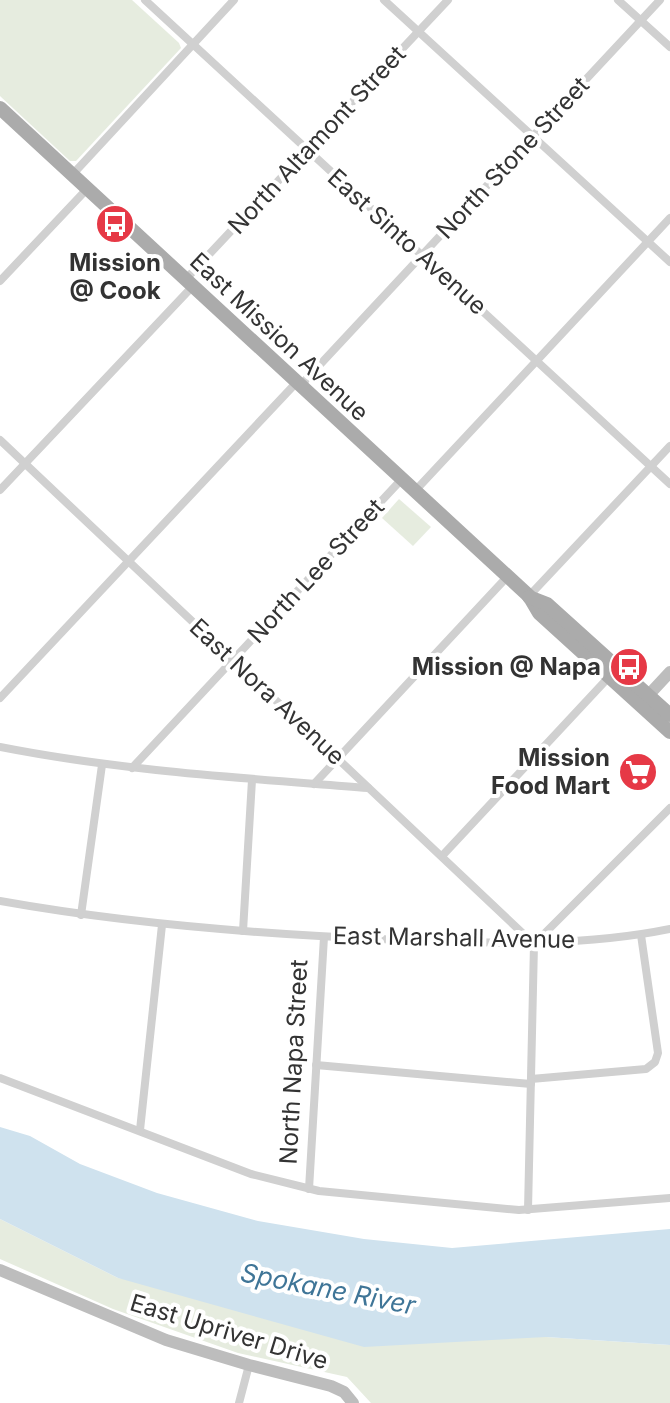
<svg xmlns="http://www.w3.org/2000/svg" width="670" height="1403" font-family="Inter,sans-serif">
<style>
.green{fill:#e6ecdf}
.water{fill:#cfe2ee}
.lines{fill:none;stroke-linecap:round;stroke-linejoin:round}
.street{stroke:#d0d0d0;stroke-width:8}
.secondary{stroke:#bdbdbd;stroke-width:12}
.primary{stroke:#ababab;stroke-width:14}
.labels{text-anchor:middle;stroke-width:8;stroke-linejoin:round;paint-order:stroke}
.street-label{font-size:24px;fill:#333;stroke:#fff}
.poi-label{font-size:24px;font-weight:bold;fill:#333;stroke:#fff;text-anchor:end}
.water-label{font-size:26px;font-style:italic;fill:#3f7597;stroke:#fff}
</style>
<rect width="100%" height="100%" fill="#fff"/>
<g class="green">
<polygon points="0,0 132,0 179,43 181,48 76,161 70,161 0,96"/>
<polygon points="399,499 431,527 413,546 382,518"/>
<polygon points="0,1219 118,1278 546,1337 670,1345 670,1403 371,1403 347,1377 238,1353 113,1309 0,1259"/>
</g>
<polygon class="water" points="0,1127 30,1136 80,1164 157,1193 258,1221 364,1239 452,1248 670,1229 670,1345 546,1337 364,1347 118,1278 0,1219"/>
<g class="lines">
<g class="street">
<polyline points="145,0 670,484"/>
<polyline points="384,0 670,262"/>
<polyline points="618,0 670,47"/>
<polyline points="72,175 234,0"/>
<polyline points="185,280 448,0"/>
<polyline points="0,281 87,189"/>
<polyline points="300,386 660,0"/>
<polyline points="0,440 534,944"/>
<polyline points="0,490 192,287"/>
<polyline points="414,492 670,218"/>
<polyline points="529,596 670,446"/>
<polyline points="0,698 296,383"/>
<path d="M0 747C122 771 245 778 368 788"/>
<polyline points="132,768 401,480"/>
<polyline points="314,784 507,577"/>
<polyline points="442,856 608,678"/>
<path d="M0 901C134 925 269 935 404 940 493 943 582 947 670 929"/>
<polyline points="81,915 102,765"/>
<polyline points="243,931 252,780"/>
<polyline points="316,1065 531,1084"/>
<polyline points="0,1078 251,1174 319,1191 519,1210 670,1198"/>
<polyline points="531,1079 646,1069 655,1062 658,1053 641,935"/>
<polyline points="140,1130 162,925"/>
<polyline points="309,1189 324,937"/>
<polyline points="528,1210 534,944 670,808"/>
<polyline points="239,1403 249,1365"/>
</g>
<g class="secondary">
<polyline points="644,700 670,672"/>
<polyline points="0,1270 166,1340 249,1365 331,1386 344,1392 353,1403"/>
</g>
<g class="primary">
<polyline points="0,108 529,596 539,613 670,732"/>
<polyline points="529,597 547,604 670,715"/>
</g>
</g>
<defs>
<g id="bus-disc" transform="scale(2)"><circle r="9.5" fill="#e63946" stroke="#fff"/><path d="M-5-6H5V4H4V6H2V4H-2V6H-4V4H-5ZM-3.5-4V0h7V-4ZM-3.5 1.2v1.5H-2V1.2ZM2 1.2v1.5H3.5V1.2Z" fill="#fff"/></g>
<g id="supermarket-disc" transform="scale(2)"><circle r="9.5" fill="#e63946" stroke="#fff"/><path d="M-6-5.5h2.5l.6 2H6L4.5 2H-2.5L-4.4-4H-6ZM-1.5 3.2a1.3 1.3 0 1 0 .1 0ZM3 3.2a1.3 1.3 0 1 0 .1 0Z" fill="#fff"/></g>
</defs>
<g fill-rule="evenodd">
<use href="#bus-disc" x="115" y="224"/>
<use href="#bus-disc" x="629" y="667"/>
<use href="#supermarket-disc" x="638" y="772"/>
</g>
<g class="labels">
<g class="street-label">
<text transform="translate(317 140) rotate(-47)" y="8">North Altamont Street</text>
<text transform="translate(513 158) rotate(-47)" y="8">North Stone Street</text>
<text transform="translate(407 242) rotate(42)" y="8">East Sinto Avenue</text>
<text transform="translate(279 337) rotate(43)" y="8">East Mission Avenue</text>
<text transform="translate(316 571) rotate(-47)" y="8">North Lee Street</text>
<text transform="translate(267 692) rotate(43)" y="8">East Nora Avenue</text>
<text transform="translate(454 938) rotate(1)" y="8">East Marshall Avenue</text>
<text transform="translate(294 1062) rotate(-87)" y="8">North Napa Street</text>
<text transform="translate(229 1332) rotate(17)" y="8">East Upriver Drive</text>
</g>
<g class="poi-label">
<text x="115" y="271" text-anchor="middle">Mission<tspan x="115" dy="28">@ Cook</tspan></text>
<text x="601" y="675">Mission @ Napa</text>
<text x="610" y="766">Mission<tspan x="610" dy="28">Food Mart</tspan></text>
</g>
<g class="water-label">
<text transform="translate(328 1289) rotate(11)" y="9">Spokane River</text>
</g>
</g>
</svg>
